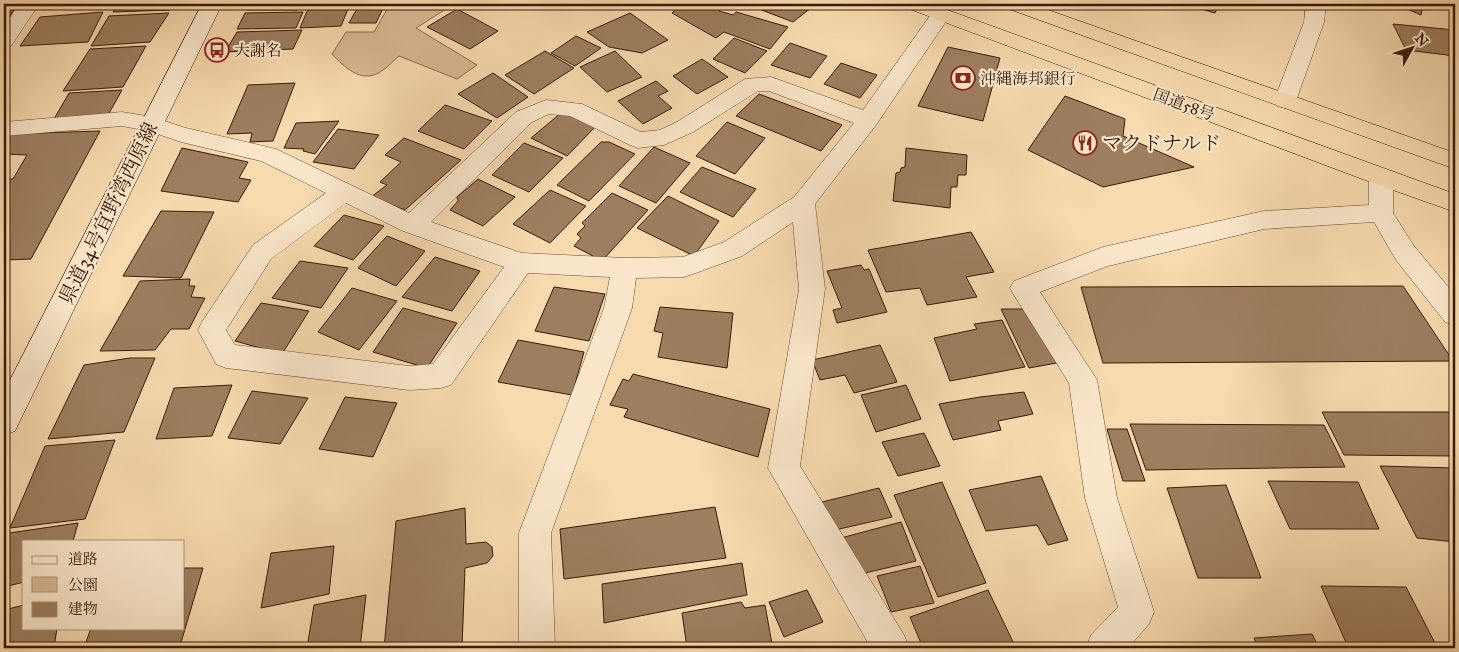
<svg xmlns="http://www.w3.org/2000/svg" width="1459" height="652" font-family="'IM FELL Great Primer','Noto Serif JP',serif">
<style>
.green{fill:#d8b993;stroke:#896a4e}
.building{fill:#9d7e5f;stroke:#3a1a08}
.lines{fill:none;stroke-linecap:round;stroke-linejoin:round}
.minor-casing{stroke:#6a4a32;stroke-width:1}
.tertiary-casing{stroke:#6a4a32;stroke-width:1}
.secondary-casing{stroke:#3a1a08;stroke-width:1}
.trunk-casing{stroke:#3a1a08;stroke-width:1}
.minor{fill:#fae7cb;fill-rule:evenodd}
.tertiary{fill:#fae7cb;fill-rule:evenodd}
.secondary{fill:#fae7cb;fill-rule:evenodd}
.trunk{fill:#f8daaf;fill-rule:evenodd}
.labels{text-anchor:middle;stroke-width:4.5;stroke-linejoin:round;paint-order:stroke}
.far-poi-label{font-size:16px;fill:#3a1a08;stroke:#fae7cb;text-anchor:start}
.far-street-label{font-size:16px;fill:#3a1a08;stroke:#fae7cb}
.poi-label{font-size:20px;fill:#3a1a08;stroke:#fae7cb;text-anchor:start}
.street-label{font-size:20px;fill:#3a1a08;stroke:#fae7cb}
</style>
<rect width="100%" height="100%" fill="#f8daaf"/>
<filter id="stains"><feTurbulence type="fractalNoise" baseFrequency=".004" numOctaves="4"/><feColorMatrix values="0 0 0 0 .2 0 0 0 0 .09 0 0 0 0 .02 0 0 0 .5 -.17"/></filter>
<radialGradient id="worn" r=".72"><stop offset=".6" stop-color="#630" stop-opacity="0"/><stop offset="1" stop-color="#630" stop-opacity=".3"/></radialGradient>
<path class="green" d="M380 4H442L449 7 416 28 477 65 457 79 399 56C393 61 387 68 380 72 362 84 344 67 332 54L346 32H374L389 6Z"/>
<g class="building">
<polygon points="4,4 18,4 4,24"/>
<polygon points="118,4 174,4 170,10 113,12"/>
<polygon points="249,4 299,4 297,10 246,10"/>
<polygon points="310,4 350,4 341,26 300,28"/>
<polygon points="682,4 711,4 721,7 719,11 733,15 736,12 788,27 770,49 724,32 716,38 672,13"/>
<polygon points="746,4 816,4 793,22"/>
<polygon points="1184,4 1219,4 1215,13"/>
<polygon points="1387,4 1423,4 1421,15 1405,8"/>
<polygon points="359,5 384,6 376,23 349,23"/>
<polygon points="457,9 498,31 470,49 427,27"/>
<polygon points="103,12 88,42 20,46 40,17"/>
<polygon points="303,12 296,28 237,29 245,13"/>
<polygon points="169,13 150,42 91,46 109,16"/>
<polygon points="630,13 668,40 642,53 609,47 587,32"/>
<polygon points="1393,24 1455,30 1455,56 1406,50"/>
<polygon points="302,30 293,49 225,52 237,32"/>
<polygon points="576,36 601,48 575,66 551,53"/>
<polygon points="734,38 767,51 745,73 713,59"/>
<polygon points="790,43 827,56 810,78 771,65"/>
<polygon points="146,46 123,87 63,91 90,49"/>
<polygon points="948,47 1000,58 983,121 918,106"/>
<polygon points="545,51 574,68 534,94 505,75"/>
<polygon points="615,51 642,77 607,92 580,67"/>
<polygon points="702,59 728,77 697,94 673,76"/>
<polygon points="841,63 877,75 860,98 824,84"/>
<polygon points="493,73 528,97 497,118 458,94"/>
<polygon points="656,81 668,91 658,96 672,108 643,124 618,101"/>
<polygon points="295,83 273,141 250,142 252,133 227,134 248,85"/>
<polygon points="122,90 108,115 54,119 69,93"/>
<polygon points="759,94 842,125 821,151 736,116"/>
<polygon points="1065,96 1125,119 1123,136 1194,167 1103,187 1028,150"/>
<polygon points="445,105 492,121 464,149 418,131"/>
<polygon points="562,112 596,126 567,156 531,138"/>
<polygon points="339,121 315,154 303,151 304,149 284,148 296,123"/>
<polygon points="727,122 765,138 735,174 696,156"/>
<polygon points="338,129 379,135 354,169 313,162"/>
<polygon points="100,131 31,259 4,260 4,179 13,179 27,155 4,154 4,138 7,134"/>
<polygon points="404,138 461,160 405,210 371,197 387,185 380,182 401,162 385,155"/>
<polygon points="601,142 609,142 635,154 589,201 557,185"/>
<polygon points="524,143 563,158 529,192 492,175"/>
<polygon points="654,147 690,163 656,203 619,186"/>
<polygon points="182,148 248,162 239,178 251,180 238,202 161,191"/>
<polygon points="906,148 967,155 966,175 958,175 957,187 951,187 950,208 893,201 896,173 900,172 901,168 905,167"/>
<polygon points="702,167 756,189 733,217 680,192"/>
<polygon points="478,179 515,197 483,226 450,210 458,201 457,197"/>
<polygon points="550,190 586,206 550,243 513,224"/>
<polygon points="612,193 648,210 602,261 574,246 581,238 577,234 585,226 582,223"/>
<polygon points="668,196 719,221 694,256 637,228"/>
<polygon points="161,211 214,212 181,278 123,276"/>
<polygon points="344,215 384,226 353,260 314,246"/>
<polygon points="971,232 994,272 966,277 977,297 927,305 920,288 886,292 868,250"/>
<polygon points="387,236 425,251 396,286 358,268"/>
<polygon points="435,257 480,271 452,311 402,297"/>
<polygon points="300,261 348,268 321,308 272,298"/>
<polygon points="861,265 864,270 869,269 887,312 837,323 833,310 842,308 827,271"/>
<polygon points="190,279 189,286 195,286 191,297 205,298 189,329 171,329 155,350 100,351 140,281"/>
<polygon points="1403,286 1453,361 1103,363 1081,287"/>
<polygon points="554,287 605,294 589,341 535,331"/>
<polygon points="352,288 397,301 359,350 318,332"/>
<polygon points="261,303 309,311 282,354 235,341"/>
<polygon points="660,307 733,313 727,368 658,357 663,333 654,331"/>
<polygon points="403,308 457,323 427,368 373,352"/>
<polygon points="1001,309 1026,309 1057,363 1029,368"/>
<polygon points="1002,320 1025,367 950,381 934,338 977,329 974,324"/>
<polygon points="518,340 584,352 572,395 498,382"/>
<polygon points="880,345 897,382 854,393 845,375 820,380 812,360"/>
<polygon points="130,358 155,358 124,432 48,439 84,365"/>
<polygon points="633,374 770,409 758,457 624,417 628,409 610,405 623,379 629,381"/>
<polygon points="232,385 212,436 156,439 174,388"/>
<polygon points="906,385 921,419 876,432 861,395"/>
<polygon points="252,391 308,398 280,444 228,438"/>
<polygon points="1024,392 1033,414 998,421 1001,430 953,440 939,404 980,397"/>
<polygon points="345,397 397,403 373,457 319,449"/>
<polygon points="1322,412 1455,412 1455,456 1344,455"/>
<polygon points="1130,424 1324,425 1345,467 1146,470"/>
<polygon points="1107,429 1127,429 1145,481 1123,481"/>
<polygon points="924,433 940,466 898,476 882,442"/>
<polygon points="115,440 85,519 10,528 45,446"/>
<polygon points="1380,466 1455,468 1455,542 1417,538"/>
<polygon points="1041,476 1068,540 1048,545 1037,525 986,531 969,490"/>
<polygon points="1268,481 1358,482 1379,529 1290,529"/>
<polygon points="942,482 986,583 938,597 894,495"/>
<polygon points="1226,485 1261,578 1198,578 1167,488"/>
<polygon points="879,488 892,517 826,532 814,504"/>
<polygon points="715,507 726,558 564,579 560,529"/>
<polygon points="465,508 466,544 486,542 492,547 493,556 487,563 465,568 462,648 384,648 396,521"/>
<polygon points="901,522 916,561 852,576 837,539"/>
<polygon points="78,523 73,541 24,541 24,582 4,587 4,546 9,533"/>
<polygon points="334,546 329,594 261,608 271,553"/>
<polygon points="742,563 747,595 604,623 602,584"/>
<polygon points="920,566 934,603 891,612 877,576"/>
<polygon points="184,568 203,568 180,646 84,648 91,628 184,628"/>
<polygon points="1321,586 1406,587 1436,645 1348,647"/>
<polygon points="807,590 823,622 784,637 769,602"/>
<polygon points="988,590 1016,648 923,648 910,617"/>
<polygon points="366,595 360,648 307,648 314,605"/>
<polygon points="741,602 745,608 765,605 772,644 758,646 758,648 687,648 682,613"/>
<polygon points="24,605 24,628 57,628 54,648 4,648 4,610"/>
<polygon points="1312,634 1319,648 1258,648 1254,638"/>
</g>
<g class="lines">
<g class="minor-casing">
<g id="minor">
<polygon points="19,4 39,4 11,46 4,48 4,27"/>
<path d="M941 8 948 10 951 14 876 125 815 204 825 289 800 466 904 635 909 648H871L768 468 799 289 793 222 742 256 693 274 684 277 636 278 632 308 551 533 555 648H519V533L604 308 610 277 528 273 451 385 441 388 409 390 226 368 216 364 198 330 202 322 253 245 326 193 261 161 181 142 149 131 122 126 4 136V122L122 112 152 117 186 128 276 149 409 213 516 112 546 100 582 104 641 132 660 130 677 122 745 79 771 77 863 110 934 10ZM758 91H769L854 123 794 197 724 242 683 257 625 258 522 253 431 222 532 122 549 114 570 116 630 145 638 148 664 145 693 132ZM346 203 403 231 504 267 433 364 409 366 235 345 226 330 271 259Z"/>
<polygon points="1381,169 1389,171 1393,177 1393,213 1414,246 1455,295 1455,325 1445,322 1396,260 1374,222 1264,229 1108,266 1040,292 1097,380 1117,498 1154,612 1149,624 1128,648 1086,648 1091,635 1118,607 1085,498 1069,383 1014,295 1010,288 1014,281 1103,247 1264,211 1369,205 1369,177 1373,171"/>
</g>
</g>
<g class="tertiary-casing">
<polygon id="tertiary" points="1306,4 1326,4 1324,22 1296,101 1293,106 1285,108 1277,106 1274,101 1304,22"/>
</g>
<g class="secondary-casing">
<polygon id="secondary" points="202,4 222,4 15,431 4,435 4,392"/>
</g>
<g class="trunk-casing">
<g id="trunk">
<polygon points="904,4 931,4 1455,194 1455,212 1373,183 907,8"/>
<polygon points="1003,4 1031,4 1455,153 1455,169 1006,8"/>
</g>
</g>
<use href="#minor" class="minor"/>
<use href="#tertiary" class="tertiary"/>
<use href="#secondary" class="secondary"/>
<use href="#trunk" class="trunk"/>
</g>
<defs>
<g id="bus-ring" transform="scale(1.25)"><circle r="9.5" fill="#fae7cb" stroke="#8f2418" stroke-width="1.5"/><path d="M-5-6H5V4H4V6H2V4H-2V6H-4V4H-5ZM-3.5-4V0h7V-4ZM-3.5 1.2v1.5H-2V1.2ZM2 1.2v1.5H3.5V1.2Z" fill="#8f2418"/></g>
<g id="bank-ring" transform="scale(1.25)"><circle r="9.5" fill="#fae7cb" stroke="#8f2418" stroke-width="1.5"/><path d="M-6-4H6V4H-6ZM0-2.3a2.3 2.3 0 1 0 0 4.6a2.3 2.3 0 1 0 0-4.6Z" fill="#8f2418"/></g>
<g id="restaurant-ring" transform="scale(1.25)"><circle r="9.5" fill="#fae7cb" stroke="#8f2418" stroke-width="1.5"/><path d="M-5-6h1v4h1v-4h1v4h1v-4h1v5L-1.5 .5V6h-2V.5L-5-1ZM5-6V6H3V1.5H1.5Q1.5-4 5-6Z" fill="#8f2418"/></g>
</defs>
<g fill-rule="evenodd">
<use href="#bus-ring" x="217" y="50"/>
<use href="#bank-ring" x="963" y="78"/>
<use href="#restaurant-ring" x="1085" y="143"/>
</g>
<g class="labels">
<g class="far-poi-label">
<text x="234" y="56">大謝名</text>
<text x="980" y="84">沖縄海邦銀行</text>
</g>
<g class="far-street-label">
<text transform="translate(1184 104) rotate(20)" y="6">国道58号</text>
</g>
<g class="poi-label">
<text x="1102" y="150">マクドナルド</text>
</g>
<g class="street-label">
<text transform="translate(108 213) rotate(-64)" y="7">県道34号宜野湾西原線</text>
</g>
</g>
<rect width="1459" height="652" fill="none" stroke="#f8daaf" stroke-width="20"/>
<rect x="5" y="5" width="1449" height="642" fill="none" stroke="#3a1a08" stroke-width="2.5"/>
<rect x="10" y="10" width="1439" height="632" fill="none" stroke="#3a1a08"/>
<rect x="22" y="540" width="162" height="90" fill="#fae7cb" stroke="#ad957d"/>
<rect x="32" y="556" width="25" height="8" fill="#fae7cb" stroke="#ad957d"/>
<text x="68" y="564" font-size="15" fill="#3a1a08">道路</text>
<rect x="32" y="577" width="25" height="15" fill="#d8b993" stroke="#ad957d"/>
<text x="68" y="590" font-size="15" fill="#3a1a08">公園</text>
<rect x="32" y="602" width="25" height="15" fill="#9d7e5f" stroke="#ad957d"/>
<text x="68" y="614" font-size="15" fill="#3a1a08">建物</text>
<g transform="translate(1412 48) rotate(50)" stroke="#fae7cb" stroke-width="4" paint-order="stroke">
<path d="M0-4L9 19L0 12L-9 19Z" fill="#3a1a08"/>
<text y="-8" font-size="14" font-weight="bold" text-anchor="middle" fill="#3a1a08">N</text>
</g>
<rect width="100%" height="100%" filter="url(#stains)"/>
<rect width="100%" height="100%" fill="url(#worn)"/>
</svg>
